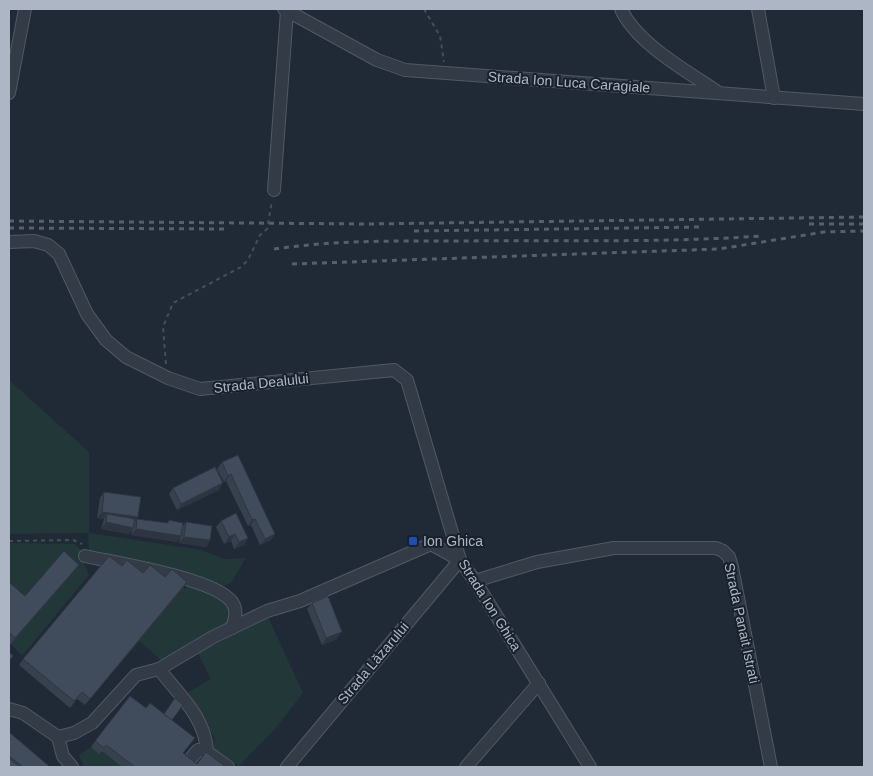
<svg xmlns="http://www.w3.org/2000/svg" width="873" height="776" font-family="Arial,sans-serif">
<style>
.green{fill:#223738}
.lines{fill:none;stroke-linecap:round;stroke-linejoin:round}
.minor-casing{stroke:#505965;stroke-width:14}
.path{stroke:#3f5255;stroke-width:2;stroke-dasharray:4 4;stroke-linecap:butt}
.minor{stroke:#333b47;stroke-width:12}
.rail{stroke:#55606e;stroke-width:3;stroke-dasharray:5 5;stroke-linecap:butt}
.wall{fill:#37414e}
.shaded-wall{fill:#2d3540}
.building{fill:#404c5b;stroke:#2d3540}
.transit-dot{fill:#1a4fb4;stroke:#18212b;stroke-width:2}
.labels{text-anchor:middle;stroke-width:4;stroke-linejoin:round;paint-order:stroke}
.street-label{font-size:14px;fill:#adb6c4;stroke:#18212b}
.poi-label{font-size:14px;fill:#adb6c4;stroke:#18212b;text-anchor:start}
</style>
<rect width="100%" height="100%" fill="#1f2a36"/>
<g class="green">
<polygon points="9,380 89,452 89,533 202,550 224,559 246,558 231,583 218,588 89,553 88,533 9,534"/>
<polygon points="9,543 74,544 80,549 82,560 89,575 22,656 11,644 20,603 9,593"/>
<path d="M192 585C212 594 232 597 229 623L162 661 139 641 183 589Z"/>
<polygon points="268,617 303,693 275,729 239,766 213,749 215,738 185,694 211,679 198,653"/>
<polygon points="91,747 102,751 122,767 84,767 79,755"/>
</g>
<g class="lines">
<g class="minor-casing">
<g id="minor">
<polyline points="284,9 377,60 405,70 864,104"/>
<path d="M621 9C637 44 687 71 719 93"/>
<polyline points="758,9 774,98"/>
<polyline points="9,93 25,9"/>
<polyline points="274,190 287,11"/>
<polyline points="9,242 34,241 48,245 59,254 87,314 106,340 126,357 168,378 200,389 394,370 407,380 460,560 475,581 590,767"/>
<path d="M85 556C116 563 214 578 232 602 238 611 235 619 232 628"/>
<polyline points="475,581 537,562 614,548 716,548 723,551 729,557 732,567 771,767"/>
<path d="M159 669C179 695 206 718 207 752L228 767"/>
<polyline points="9,709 23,713 58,737 74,733 92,723 136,675 159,669 213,637 267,611 300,601 431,544 460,560"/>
<polyline points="58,737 63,756 72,767"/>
<polyline points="188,762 198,750 207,752"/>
<polyline points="287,767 460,560"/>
<polyline points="466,767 539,683"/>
</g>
</g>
<g class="path">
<polyline points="424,9 440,36 444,62"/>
<polyline points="166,364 163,327 173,303 241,267 248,260 260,235 267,229 272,201"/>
<polyline points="9,541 73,540 82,544"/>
</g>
<use href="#minor" class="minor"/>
<g class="rail">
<polyline points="9,221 368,224 864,217"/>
<polyline points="809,224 864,224"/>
<polyline points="9,228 229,229"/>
<polyline points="414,231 701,227"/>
<path d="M274 249C336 240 397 241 459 241 560 240 661 243 761 236"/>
<polyline points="292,264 719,249 824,232 863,231"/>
</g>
</g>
<g class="wall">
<polygon points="222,462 275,534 271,540 260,545 251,525 248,526 226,481 224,482 217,469"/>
<polygon points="173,488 219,490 177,510 169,494"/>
<polygon points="104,492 138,517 134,522 137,519 167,523 169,520 182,527 186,522 210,540 206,547 179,543 180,538 177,542 131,535 132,530 129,534 101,529 104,519 97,518 100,498"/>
<polygon points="221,521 248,538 244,545 234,549 231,541 224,544 216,527"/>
<polygon points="122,566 143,573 165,577 183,589 85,705 77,699 70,708 19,665 23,659"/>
<polygon points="74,571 11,644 9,643 9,585 25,596"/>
<polygon points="312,603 337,639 322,645 307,609"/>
<polygon points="146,708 172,720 184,753 197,764 226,767 122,767 102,751 99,754 91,747 95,741"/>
<polygon points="9,732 48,767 9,767"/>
</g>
<g class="shaded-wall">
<polygon points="231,474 226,481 224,482 228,476"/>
<polygon points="223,483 219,490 177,510 181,504"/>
<polygon points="102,512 138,517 133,523 107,514 104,519 97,518"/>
<polygon points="255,519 251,525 248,526 252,520"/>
<polygon points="106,522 133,528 129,534 101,529"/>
<polygon points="136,529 181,536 177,542 131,535"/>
<polygon points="235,534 231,541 224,544 229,537"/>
<polygon points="275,534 271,540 260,545 265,539"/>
<polygon points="184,537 210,540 206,547 179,543"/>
<polygon points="248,538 244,545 234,549 239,542"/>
<polygon points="79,565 74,571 11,644 15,638"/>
<polygon points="187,582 183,589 85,705 90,699"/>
<polygon points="342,632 337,639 322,645 326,638"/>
</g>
<g class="building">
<polygon points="238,455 275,534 265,539 255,519 252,520 231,474 228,476 222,462"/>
<polygon points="215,467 223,483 181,504 173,488"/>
<polygon points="104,492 141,497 138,517 102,512"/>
<polygon points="236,513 248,538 239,542 235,534 229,537 221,521"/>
<polygon points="107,514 135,519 133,528 106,522"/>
<polygon points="137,519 168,523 169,520 183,523 181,536 136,529"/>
<polygon points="186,522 212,526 210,540 184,537"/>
<polygon points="64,551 79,565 15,638 9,632 9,585 10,583 25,596"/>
<polygon points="109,556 122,566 127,560 143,573 150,565 165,577 172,569 187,582 90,699 82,692 74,701 23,659"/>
<polygon points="328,596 342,632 326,638 312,603"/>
<polygon points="9,652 13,656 9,661"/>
<polygon points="130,696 146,708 150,703 195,738 183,753 197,764 206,752 226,767 135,767 106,745 104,748 95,741"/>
<polygon points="175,698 183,705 172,720 164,714"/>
<polygon points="9,732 49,766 47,767 23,767 9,756"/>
<polygon points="9,758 20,767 9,767"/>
</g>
<rect class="transit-dot" x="408" y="536" width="10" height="10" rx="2.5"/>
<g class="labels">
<g class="street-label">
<text transform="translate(569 82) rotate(4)" y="5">Strada Ion Luca Caragiale</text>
<text transform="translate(261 383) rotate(-6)" y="5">Strada Dealului</text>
<text transform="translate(490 605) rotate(58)" y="5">Strada Ion Ghica</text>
<text transform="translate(742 623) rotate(78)" y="5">Strada Panait Istrati</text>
<text transform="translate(373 663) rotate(-50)" y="5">Strada Lăzarului</text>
</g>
<g class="poi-label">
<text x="423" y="546">Ion Ghica</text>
</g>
</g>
<rect width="873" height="776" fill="none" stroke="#adb6c4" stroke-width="20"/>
</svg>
